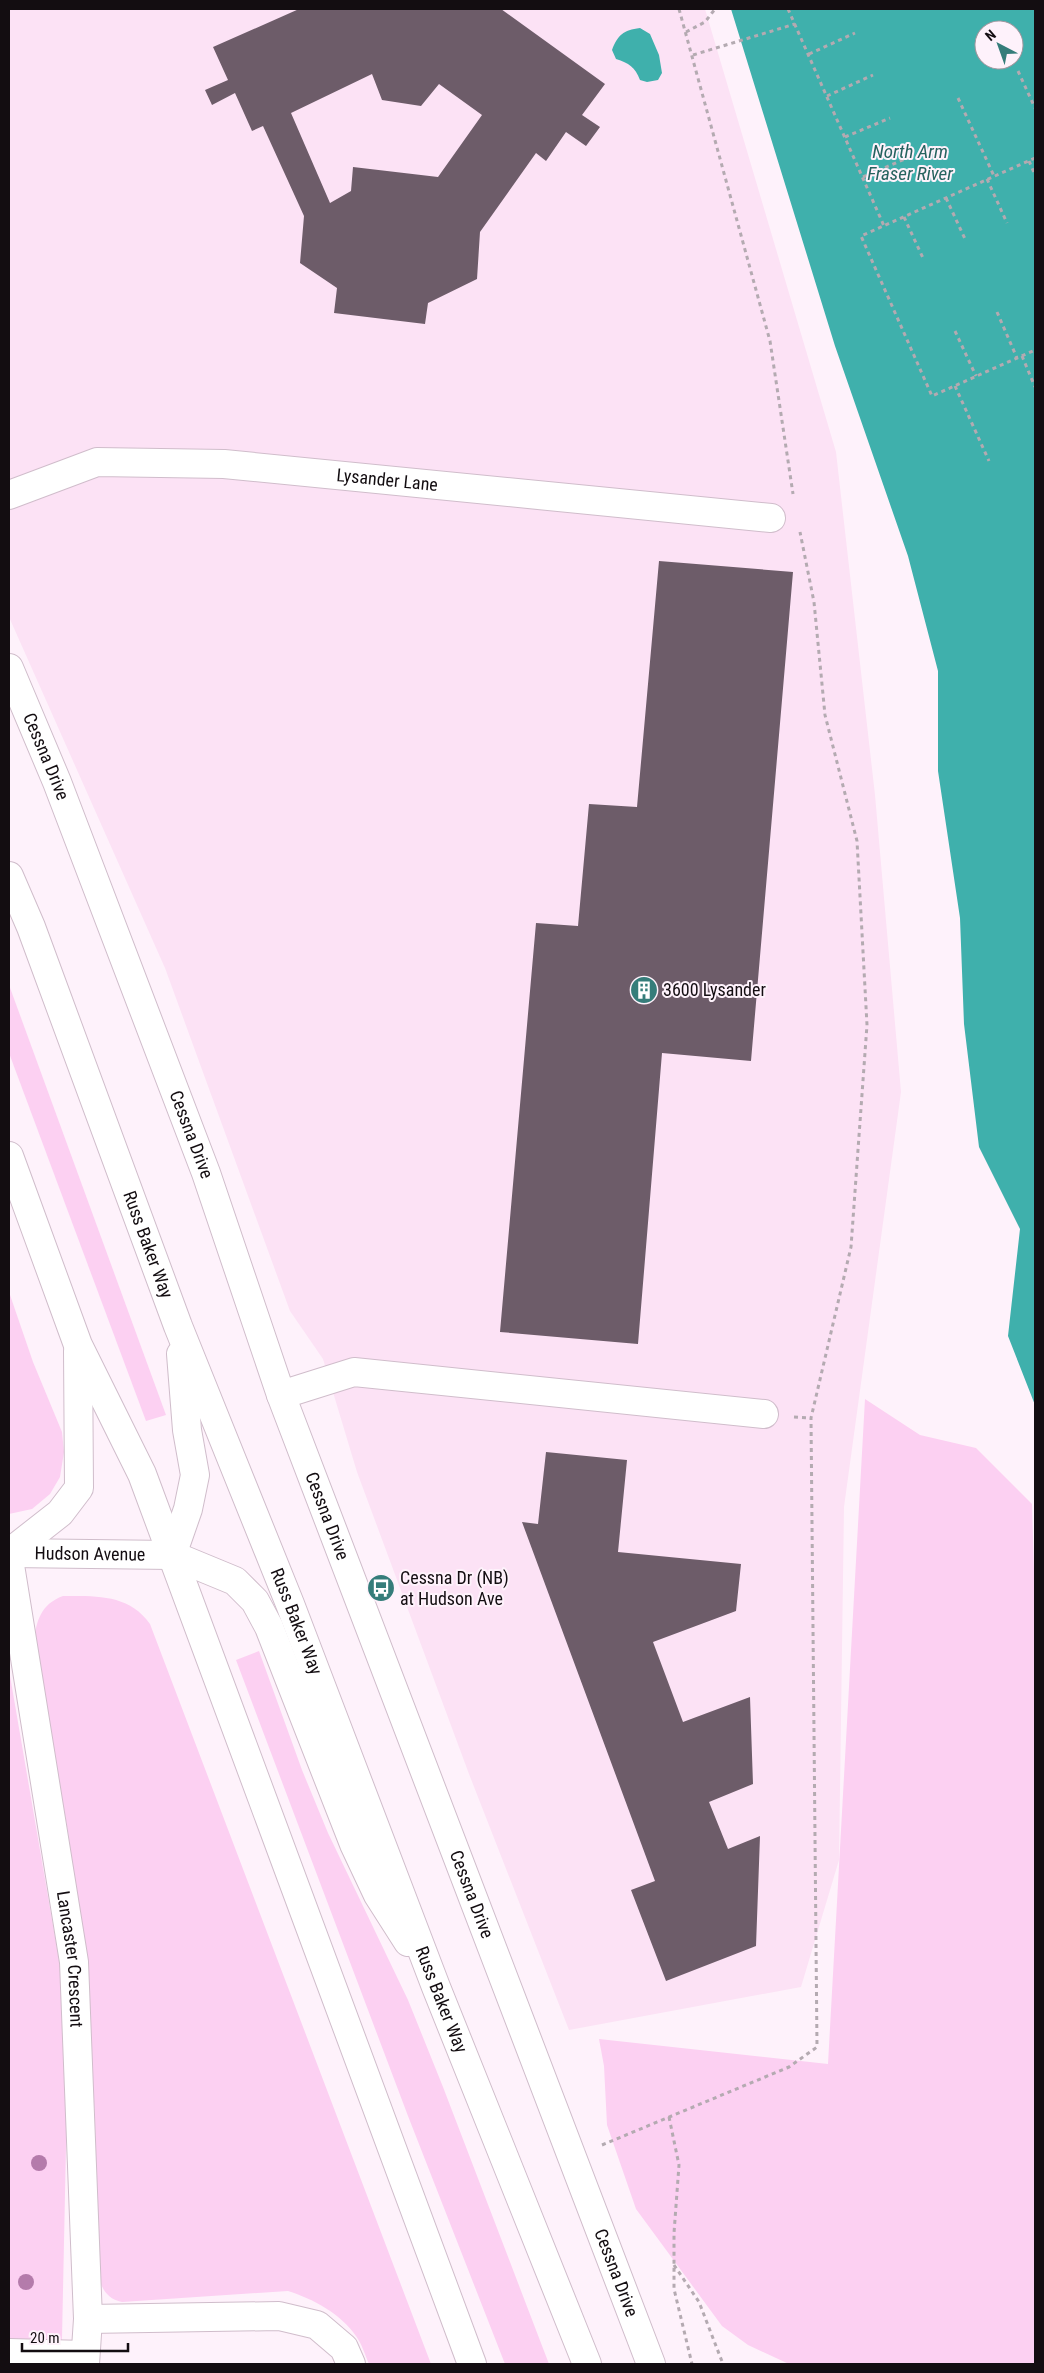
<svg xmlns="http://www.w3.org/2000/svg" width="1044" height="2373" font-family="'Roboto Condensed',sans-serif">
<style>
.built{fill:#fce2f5}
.green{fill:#fcd0f2}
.water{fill:#3fb0ac;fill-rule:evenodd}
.building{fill:#6d5c69;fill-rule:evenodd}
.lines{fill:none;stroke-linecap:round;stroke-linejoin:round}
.minor-casing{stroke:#d0bdcb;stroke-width:30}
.major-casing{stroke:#d0bdcb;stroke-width:30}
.path{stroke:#b4aab1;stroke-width:3;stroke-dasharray:4 4;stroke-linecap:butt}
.minor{stroke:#fff;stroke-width:28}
.major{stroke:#fff;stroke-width:28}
.tree{fill:#b47bab}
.labels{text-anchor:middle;stroke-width:4;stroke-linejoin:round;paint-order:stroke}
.street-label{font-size:18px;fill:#130d11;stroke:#fef2fb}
.poi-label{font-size:18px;fill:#130d11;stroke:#fef2fb;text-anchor:start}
.water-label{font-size:19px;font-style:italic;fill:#25625f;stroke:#fef2fb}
</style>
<rect width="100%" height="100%" fill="#fef2fb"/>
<polygon class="built" points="9,9 705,9 836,452 875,795 901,1092 844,1507 839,1860 801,1987 569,2030 469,1774 357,1472 323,1359 290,1311 165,968 9,617"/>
<g class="green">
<polygon points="9,985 166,1415 146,1421 9,1053"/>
<polygon points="9,1292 33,1362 62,1432 64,1452 60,1477 50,1494 32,1509 9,1514"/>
<polygon points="865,1399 920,1435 976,1448 1032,1504 1035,1605 1035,2364 789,2364 748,2345 722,2326 636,2209 607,2125 604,2066 599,2039 828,2064"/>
<path d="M63 1596C96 1596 129 1594 150 1624L431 2364H369C365 2355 362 2344 356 2336 340 2313 313 2299 288 2291L122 2302C106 2299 101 2287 97 2272L95 2119 86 1971 68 1832 34 1642C36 1621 41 1604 63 1596Z"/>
<polygon points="259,1651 302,1770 328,1833 408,2000 443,2087 549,2364 505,2364 408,2116 236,1660"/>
<polygon points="9,1670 61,1972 67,2099 62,2338 58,2364 9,2364"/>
</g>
<g class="water">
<path d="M731 9H1035V1405L1008 1336 1020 1229 979 1147 964 1024 960 918 938 771V671L908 556 835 346ZM984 30H1014V60H984Z"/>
<path d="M640 28 650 34 659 55 662 73 658 80 647 82 640 80C635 67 629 63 616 59L612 50C618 35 623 30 640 28Z"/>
</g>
<g class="building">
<path d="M299 9H501L605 84 582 115 600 127 586 146 566 132 546 161 536 153 480 232 477 279 428 303 425 324 334 313 337 288 300 263 304 216 263 126 252 131 235 93 212 105 205 90 228 80 213 47ZM372 74 382 100 421 106 439 84 482 115 438 177 353 167 351 191 330 203 291 113Z"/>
<polygon points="659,561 793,572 751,1061 662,1053 638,1344 500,1332 536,923 578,926 589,804 637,807"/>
<polygon points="546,1452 627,1460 618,1552 741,1564 736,1611 653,1642 683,1722 750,1697 753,1784 709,1802 728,1849 760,1836 756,1946 666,1981 631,1890 655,1881 522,1522 538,1524"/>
</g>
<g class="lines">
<g class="minor-casing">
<g id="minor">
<path id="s1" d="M9 495 97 462 224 464 771 518"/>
<path id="s2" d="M9 668 57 782 206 1173 281 1395 651 2364"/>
<polyline points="281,1395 354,1372 764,1414"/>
<path id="s3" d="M9 1553 172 1555"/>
<path id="s4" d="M9 1559 74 1962 88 2319 85 2364"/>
<polyline points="88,2319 279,2316 317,2325 344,2348 351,2364"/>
<polyline points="9,2353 85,2355"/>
</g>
</g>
<g class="major-casing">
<g id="major">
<path id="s5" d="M9 876 31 927 178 1326 290 1604 436 1987 587 2364"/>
<polyline points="9,1156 78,1345 142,1474 472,2364"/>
<polyline points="9,1553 60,1513 79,1488 78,1351"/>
<polyline points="172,1555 235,1581 255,1601 269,1627 354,1844 378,1895 408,1942"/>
<polyline points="172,1555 188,1509 195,1475 187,1430 181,1354"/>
</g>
</g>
<g class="path">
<polyline points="679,9 770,341 793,494"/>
<polyline points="788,9 884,226"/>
<polyline points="686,32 705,22 715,9"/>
<polyline points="809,54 855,33"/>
<polyline points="693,55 795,24"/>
<polyline points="1018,71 1035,108"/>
<polyline points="827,96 873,75"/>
<polyline points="958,98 994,176"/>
<polyline points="845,137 890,118"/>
<polyline points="1035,158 861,236 932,396 1035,350"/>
<polyline points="1029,161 1035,175"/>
<polyline points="863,177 905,159"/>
<polyline points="987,179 1007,223"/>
<polyline points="946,198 966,241"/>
<polyline points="904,217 923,258"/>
<polyline points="997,312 1017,358"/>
<polyline points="955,331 976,376"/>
<polyline points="1022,356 1035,387"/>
<polyline points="955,386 989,461"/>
<polyline points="794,1417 811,1418"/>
<polyline points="669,2117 679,2165 674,2233 674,2289 692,2364"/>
<polyline points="602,2145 789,2067 817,2047 811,1418 851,1247 867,1025 857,841 825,715 814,602 800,532"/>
<polyline points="674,2265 699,2302 723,2364"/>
</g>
<use href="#minor" class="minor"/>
<use href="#major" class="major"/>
</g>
<g class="tree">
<circle cx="39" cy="2163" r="8"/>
<circle cx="26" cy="2282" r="8"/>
</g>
<defs>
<g id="building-disc" transform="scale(1.4375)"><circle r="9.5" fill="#357d7a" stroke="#fef2fb"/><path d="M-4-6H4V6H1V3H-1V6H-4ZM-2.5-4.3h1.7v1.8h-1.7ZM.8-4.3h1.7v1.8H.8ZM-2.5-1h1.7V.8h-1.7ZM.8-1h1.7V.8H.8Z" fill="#fff"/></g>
<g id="bus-disc" transform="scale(1.4375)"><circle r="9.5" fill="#357d7a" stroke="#fef2fb"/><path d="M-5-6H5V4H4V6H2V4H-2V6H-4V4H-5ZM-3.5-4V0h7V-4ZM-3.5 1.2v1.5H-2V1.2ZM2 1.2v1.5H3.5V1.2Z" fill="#fff"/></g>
</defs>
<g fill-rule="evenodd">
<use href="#building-disc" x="644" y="990"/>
<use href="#bus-disc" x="381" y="1588"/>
</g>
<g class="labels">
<g class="street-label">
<text dy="6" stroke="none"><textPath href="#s1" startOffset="385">Lysander Lane</textPath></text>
<text dy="6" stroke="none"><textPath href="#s2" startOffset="96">Cessna Drive</textPath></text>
<text dy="6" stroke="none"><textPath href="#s2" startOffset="501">Cessna Drive</textPath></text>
<text dy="6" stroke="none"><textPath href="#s5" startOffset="394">Russ Baker Way</textPath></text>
<text dy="6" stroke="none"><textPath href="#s2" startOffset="906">Cessna Drive</textPath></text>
<text dy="6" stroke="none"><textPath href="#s3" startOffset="81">Hudson Avenue</textPath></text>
<text dy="6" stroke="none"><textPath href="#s5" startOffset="799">Russ Baker Way</textPath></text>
<text dy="6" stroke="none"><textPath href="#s2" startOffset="1311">Cessna Drive</textPath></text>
<text dy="6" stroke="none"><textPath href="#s4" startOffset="405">Lancaster Crescent</textPath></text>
<text dy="6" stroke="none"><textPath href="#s5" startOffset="1204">Russ Baker Way</textPath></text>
<text dy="6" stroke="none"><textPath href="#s2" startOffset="1716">Cessna Drive</textPath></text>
</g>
<g class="poi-label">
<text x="663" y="996">3600 Lysander</text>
<text x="400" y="1584">Cessna Dr (NB)<tspan x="400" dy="21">at Hudson Ave</tspan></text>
</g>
<g class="water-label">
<text x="910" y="158">North Arm<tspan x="910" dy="22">Fraser River</tspan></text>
</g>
</g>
<rect width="1044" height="2373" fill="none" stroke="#130d11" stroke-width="20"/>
<g transform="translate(999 45) rotate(319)"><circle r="24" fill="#fef2fb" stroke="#a0969d"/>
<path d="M0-4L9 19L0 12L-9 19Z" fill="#357d7a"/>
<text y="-8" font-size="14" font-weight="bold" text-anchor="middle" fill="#130d11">N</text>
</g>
<path d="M22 2343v8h106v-8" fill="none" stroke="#130d11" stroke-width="2.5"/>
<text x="30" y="2343" font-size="15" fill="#130d11" stroke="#fef2fb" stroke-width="4" paint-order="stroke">20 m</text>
</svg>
